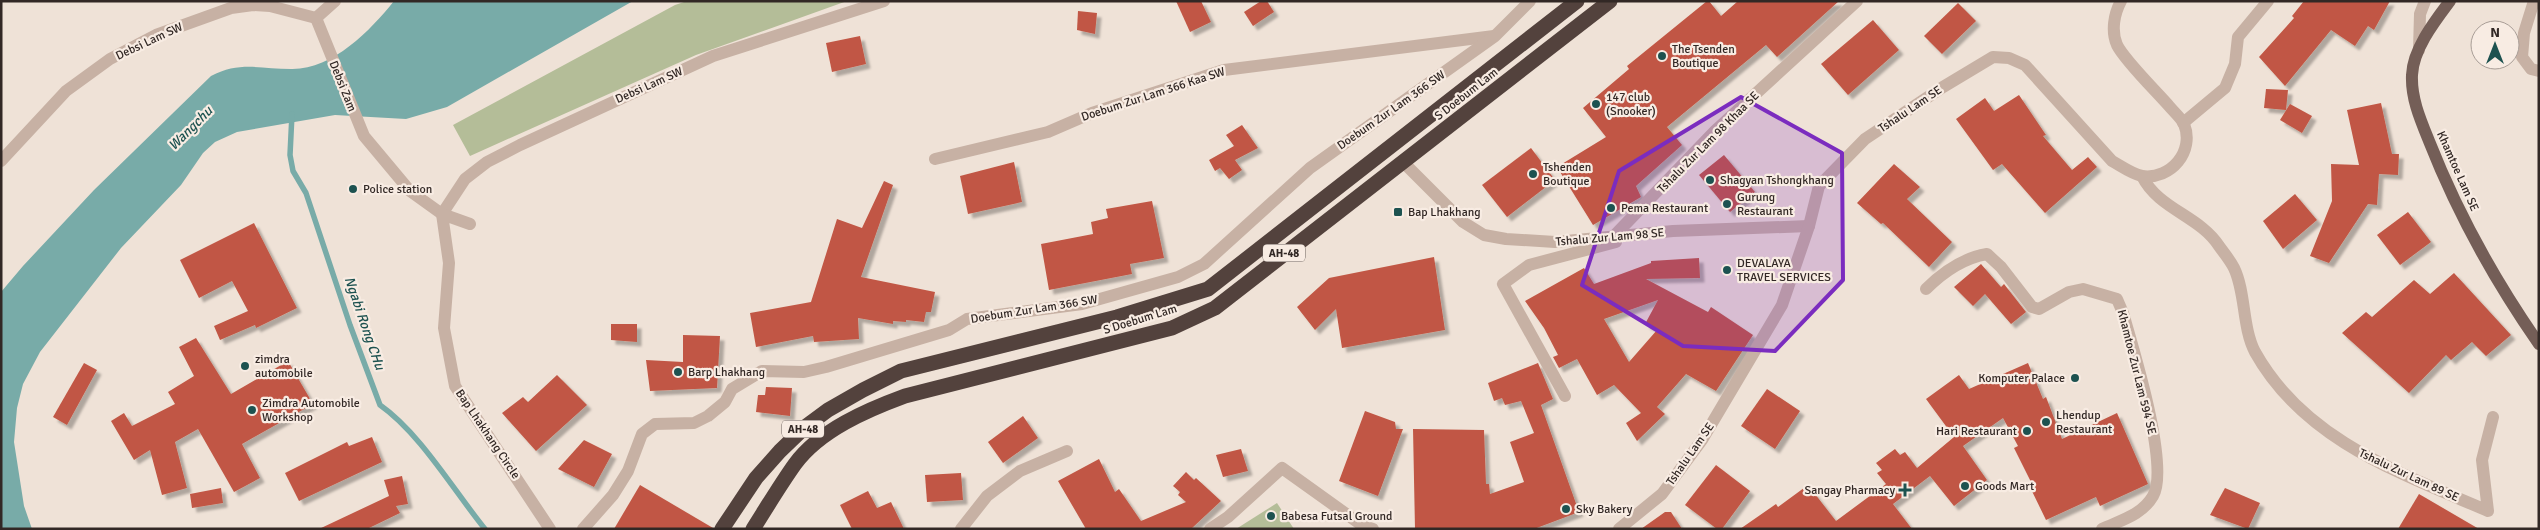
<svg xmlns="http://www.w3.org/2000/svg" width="2540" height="530" font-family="Signika,sans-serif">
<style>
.green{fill:#b4bd98}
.water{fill:#78aba8}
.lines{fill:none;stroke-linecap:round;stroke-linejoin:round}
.stream{stroke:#78aba8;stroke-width:5.5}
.building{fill:#c15744;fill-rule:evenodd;filter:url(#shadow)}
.street{stroke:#c7b1a4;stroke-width:12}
.primary{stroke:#745e57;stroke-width:12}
.highway{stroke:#53423d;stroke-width:15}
.marked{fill:#7b2cbf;fill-opacity:0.2;stroke:#7b2cbf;stroke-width:4;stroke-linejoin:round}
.poi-dot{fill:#1d5250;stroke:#f8ece3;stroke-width:2}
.labels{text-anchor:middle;stroke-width:4.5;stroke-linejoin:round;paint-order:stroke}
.shield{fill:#f8ece3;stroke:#6d635e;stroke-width:1}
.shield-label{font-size:11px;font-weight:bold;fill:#322825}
.street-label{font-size:12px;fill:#322825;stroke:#f8ece3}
.poi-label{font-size:12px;fill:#322825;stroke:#f8ece3;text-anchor:start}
.water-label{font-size:14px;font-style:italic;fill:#1d5250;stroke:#f8ece3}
</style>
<defs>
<filter id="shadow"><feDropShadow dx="4.5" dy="4.5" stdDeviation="1" flood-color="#0004"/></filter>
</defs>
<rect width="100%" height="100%" fill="#efe2d7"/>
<g class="green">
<polygon points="687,1 847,1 696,55 470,156 453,125 675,5"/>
<polygon points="1277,503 1294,529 1236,529"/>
</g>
<path class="water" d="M394 1H633L447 107 406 119 335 115 237 132 215 142 203 153 181 185 121 248 40 352 23 384 17 408 14 442 24 506 32 529H1V292L23 266 94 190 211 76C240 61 260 69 291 69 332 70 370 31 394 1Z"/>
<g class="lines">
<path class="stream" d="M292 114 290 155 293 171 306 193 350 325 380 405C420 433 454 491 485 529"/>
</g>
<g class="building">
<polygon points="1176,1 1201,1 1211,22 1190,32"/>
<polygon points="1261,1 1267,1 1274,12 1253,26 1244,12"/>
<polygon points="1707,1 1709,1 1721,16 1738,1 1839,1 1777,57 1766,45 1667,127 1682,145 1636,186 1641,197 1593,225 1557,167 1606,137 1583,108 1629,69 1627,66"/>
<polygon points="2304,1 2390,1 2374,30 2368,26 2355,46 2331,30 2285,86 2259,57 2294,18 2292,16"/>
<polygon points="1958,3 1976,21 1942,54 1924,36"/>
<polygon points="1078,11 1097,13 1095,34 1077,30"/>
<polygon points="1873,20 1899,50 1848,95 1821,64"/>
<polygon points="860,36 866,64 832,72 826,43"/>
<polygon points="2266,89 2288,90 2286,110 2264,108"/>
<polygon points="2019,95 2046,135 2043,136 2072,170 2088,157 2097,167 2045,213 2002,164 1993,170 1956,119 1985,98 1994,111"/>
<polygon points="2381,103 2392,154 2399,154 2398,175 2379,174 2377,205 2368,204 2329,263 2310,256 2332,201 2331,164 2359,165 2347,110"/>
<polygon points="2290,104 2312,116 2302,133 2280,120"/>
<polygon points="1242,125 1258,148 1235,160 1242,170 1229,179 1220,168 1215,171 1209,160 1234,146 1226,135"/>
<polygon points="1531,148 1555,180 1507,217 1482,185"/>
<polygon points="1724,155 1755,192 1730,212 1699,175"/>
<polygon points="1014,162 1022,202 968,214 960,176"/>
<polygon points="1894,164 1920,187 1907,199 1952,242 1929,267 1883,223 1881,224 1857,203"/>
<polygon points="884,181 893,185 861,277 935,292 931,312 926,312 924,322 906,320 906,322 893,321 893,324 858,318 859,339 814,342 813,336 756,347 750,313 811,302 837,219 862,228"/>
<polygon points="2295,194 2317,220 2283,249 2263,221"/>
<polygon points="1152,201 1164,258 1130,264 1132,274 1049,290 1041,244 1093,234 1091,222 1108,218 1106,209"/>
<polygon points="2408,212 2431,242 2400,265 2377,235"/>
<polygon points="254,223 297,308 256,328 255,325 220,340 214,326 248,311 232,281 199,298 180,260"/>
<polygon points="1434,257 1445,330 1342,348 1336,309 1315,330 1297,307 1329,278"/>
<path d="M1699 258 1700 278 1646 279 1708 312 1711 307 1753 335 1716 391 1686 374 1657 407 1665 414 1637 441 1626 423 1641 413 1614 385 1597 395 1577 359 1559 368 1553 357 1558 355 1544 328 1525 301 1584 268 1594 284 1651 263V261ZM1658 300 1645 324 1657 330 1629 362 1604 319Z"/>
<polygon points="1981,264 2001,287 2004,284 2026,312 2011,324 1985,294 1973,306 1954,287"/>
<polygon points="2454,273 2511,335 2486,356 2472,342 2451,360 2446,355 2409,393 2342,333 2366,312 2372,317 2414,280 2430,294"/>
<polygon points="611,324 637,324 637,342 611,340"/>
<polygon points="683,335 720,336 717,388 650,391 646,360 683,362"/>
<polygon points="196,338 231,394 288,361 313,404 242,444 260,478 234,492 198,429 175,442 187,488 162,495 150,450 134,460 111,421 124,413 132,426 175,404 168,392 194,376 179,347"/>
<polygon points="84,363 97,370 67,425 53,417"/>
<polygon points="1538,363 1553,399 1541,405 1579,512 1534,529 1415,529 1413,429 1484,430 1486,484 1489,484 1490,494 1524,482 1510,442 1534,433 1521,401 1505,405 1502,398 1494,401 1488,383"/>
<polygon points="2028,363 2043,399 2046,397 2062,439 2117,413 2148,484 2100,506 2096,497 2046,520 2029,485 2032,484 2014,448 2018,446 2003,418 1963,446 1987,480 1954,506 1930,476 1893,504 1912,529 1740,529 1776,504 1778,507 1808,485 1836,521 1886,484 1877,473 1882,470 1876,463 1895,449 1900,455 1905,452 1917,468 1954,437 1926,399 1959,375 1969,389"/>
<polygon points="557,375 587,405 536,451 502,413 523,397 528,402"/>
<polygon points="766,387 792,388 790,416 756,412 758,395 765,395"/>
<polygon points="1767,389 1800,411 1775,449 1741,426"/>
<polygon points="1365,411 1395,422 1396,429 1403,429 1378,496 1339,481"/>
<polygon points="1023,416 1038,438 1003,463 988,442"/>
<polygon points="372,437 382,462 299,501 285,473 347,442 349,446"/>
<polygon points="584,440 612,454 594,487 558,469"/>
<polygon points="1241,449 1248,471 1223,477 1216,455"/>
<polygon points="1099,459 1115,492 1119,489 1141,521 1186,502 1178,495 1180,492 1173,486 1186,472 1194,480 1196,478 1221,501 1191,529 1086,529 1058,481"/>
<polygon points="1716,465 1750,491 1722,529 1717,529 1685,505"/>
<polygon points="961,473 963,500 927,502 925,475"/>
<polygon points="402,476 408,504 396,506 400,513 367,529 319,529 389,496 384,480"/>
<polygon points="640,485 713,528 713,529 614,529"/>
<polygon points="221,488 223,503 192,508 190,494"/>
<polygon points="2225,488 2260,503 2248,529 2210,515"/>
<polygon points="868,491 877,508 891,502 904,529 852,529 840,505"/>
<polygon points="2419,494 2479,529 2398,529"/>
<polygon points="1665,512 1671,512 1682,529 1641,529"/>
</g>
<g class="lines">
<g class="street">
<polyline points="2534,1 2524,33 2522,57 2531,69 2539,71"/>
<polyline points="316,18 364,136 410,191 442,214 465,179 487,162 520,145 713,56 884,1"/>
<polyline points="316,18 335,1"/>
<polyline points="2419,50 2420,14 2425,1"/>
<polyline points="2183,123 2225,88 2235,64 2238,37 2268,1"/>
<polyline points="935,159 1048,132 1092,113 1224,70 1494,36"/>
<polyline points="1,161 66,91 110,59 156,35 231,8 253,5 270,6 316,18"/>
<polyline points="1403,162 1463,222 1484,235 1506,239 1555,242 1673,231 1809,226"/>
<path d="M2142 176C2158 209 2200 216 2219 246 2224 253 2230 260 2234 268 2246 293 2242 327 2255 352 2304 440 2400 473 2488 511L2482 460 2493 417"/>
<polyline points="470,224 442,214 449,263 444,328 455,386 550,529"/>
<polyline points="1614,236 1715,131 1857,1"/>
<path d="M1926 289C1943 272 1963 258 1987 254L2001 267 2032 307 2039 309 2069 292 2083 289 2117 299 2123 313C2133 348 2170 467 2153 496 2142 515 2121 520 2102 529"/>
<polyline points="1565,396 1503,284 1529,265 1616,242"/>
<polyline points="583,529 613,495 628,471 642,434 655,424 694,423 708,416 725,402 732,389 762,371 804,372 826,367 949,330 967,319 1082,304 1178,277 1204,264 1310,168 1495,36 1530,1"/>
<polyline points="961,529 987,496 1020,471 1067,451"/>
<polyline points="1210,529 1228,517 1282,468 1363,526 1373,529"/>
<path d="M1619 529 1662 494 1702 440 1782 305 1809 226 1819 186 1865 139 1943 87 1993 57 2009 58 2025 65 2112 161C2121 166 2132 174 2142 176 2171 180 2195 151 2184 124 2181 118 2174 112 2169 106 2157 92 2125 61 2117 45 2111 31 2114 14 2121 1"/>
</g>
<path class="primary" d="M2450 1C2435 21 2413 49 2412 75 2411 98 2420 119 2429 141 2457 212 2495 281 2539 344"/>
<g class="highway">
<polyline points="722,529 756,478 780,451 805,427 828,410 863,390 901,371 1117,317 1208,289 1577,1"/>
<path d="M753 529C767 507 780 485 795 464 820 430 867 410 905 396L1172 328 1215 308 1610 1"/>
</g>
</g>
<path class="marked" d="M1741 97 1842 153 1843 280 1775 351 1683 346 1582 285 1619 171Z"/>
<g class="poi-dot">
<circle cx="1662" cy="56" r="5"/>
<circle cx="1596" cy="104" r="5"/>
<circle cx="1533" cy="174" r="5"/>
<circle cx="1710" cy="180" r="5"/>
<circle cx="353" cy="189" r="5"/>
<circle cx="1727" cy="204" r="5"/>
<circle cx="1611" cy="208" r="5"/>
<rect x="1393" y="207" width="10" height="10" rx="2.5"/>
<circle cx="1727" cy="270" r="5"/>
<circle cx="245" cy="366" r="5"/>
<circle cx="678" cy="372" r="5"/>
<circle cx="2075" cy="378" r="5"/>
<circle cx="252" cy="410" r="5"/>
<circle cx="2046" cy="422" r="5"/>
<circle cx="2027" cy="431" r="5"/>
<circle cx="1965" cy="486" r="5"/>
<path d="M1902.5 482.5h5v5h5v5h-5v5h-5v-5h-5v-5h5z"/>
<circle cx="1566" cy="509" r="5"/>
<circle cx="1271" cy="516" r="5"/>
</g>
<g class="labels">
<g class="shield">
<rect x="1263" y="244.5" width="42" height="17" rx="4"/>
<rect x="782" y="420.5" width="42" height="17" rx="4"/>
</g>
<g class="shield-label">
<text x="1284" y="257">AH-48</text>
<text x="803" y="433">AH-48</text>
</g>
<g class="street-label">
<text transform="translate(149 41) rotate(-25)" y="4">Debsi Lam SW</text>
<text transform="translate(649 85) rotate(-24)" y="4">Debsi Lam SW</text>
<text transform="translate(343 86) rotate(68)" y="4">Debsi Zam</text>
<text transform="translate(1153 94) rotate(-18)" y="4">Doebum Zur Lam 366 Kaa SW</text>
<text transform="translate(1466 94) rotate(-38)" y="4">S Doebum Lam</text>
<text transform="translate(1910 109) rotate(-34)" y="4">Tshalu Lam SE</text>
<text transform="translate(1391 110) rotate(-35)" y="4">Doebum Zur Lam 366 SW</text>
<text transform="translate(1708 142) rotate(-45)" y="4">Tshalu Zur Lam 98 Khaa SE</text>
<text transform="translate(2458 171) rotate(66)" y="4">Khamtoe Lam SE</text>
<text transform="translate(1610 237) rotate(-5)" y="4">Tshalu Zur Lam 98 SE</text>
<text transform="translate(1034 309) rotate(-9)" y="4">Doebum Zur Lam 366 SW</text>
<text transform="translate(1140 319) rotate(-17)" y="4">S Doebum Lam</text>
<text transform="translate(2137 372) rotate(76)" y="4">Khamtoe Zur Lam 594 SE</text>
<text transform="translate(488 434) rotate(56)" y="4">Bap Lhakhang Circle</text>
<text transform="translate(1690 454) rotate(-55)" y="4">Tshalu Lam SE</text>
<text transform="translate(2409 475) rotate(25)" y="4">Tshalu Zur Lam 89 SE</text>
</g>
<g class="poi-label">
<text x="1672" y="53">The Tsenden<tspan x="1672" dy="14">Boutique</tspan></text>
<text x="1606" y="101">147 club<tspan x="1606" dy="14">(Snooker)</tspan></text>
<text x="1543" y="171">Tshenden<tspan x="1543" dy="14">Boutique</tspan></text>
<text x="1720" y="184">Shagyan Tshongkhang</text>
<text x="363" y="193">Police station</text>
<text x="1737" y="201">Gurung<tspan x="1737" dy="14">Restaurant</tspan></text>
<text x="1621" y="212">Pema Restaurant</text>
<text x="1408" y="216">Bap Lhakhang</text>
<text x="1737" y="267">DEVALAYA<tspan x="1737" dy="14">TRAVEL SERVICES</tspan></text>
<text x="255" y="363">zimdra<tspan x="255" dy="14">automobile</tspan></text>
<text x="688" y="376">Barp Lhakhang</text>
<text x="2065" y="382" text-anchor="end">Komputer Palace</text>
<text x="262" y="407">Zimdra Automobile<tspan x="262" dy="14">Workshop</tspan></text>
<text x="2056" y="419">Lhendup<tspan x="2056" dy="14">Restaurant</tspan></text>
<text x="2017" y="435" text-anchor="end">Hari Restaurant</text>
<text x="1975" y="490">Goods Mart</text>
<text x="1895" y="494" text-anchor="end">Sangay Pharmacy</text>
<text x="1576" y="513">Sky Bakery</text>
<text x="1281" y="520">Babesa Futsal Ground</text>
</g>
<g class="water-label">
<text transform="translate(190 128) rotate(-45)" y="5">Wangchu</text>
<text transform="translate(365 323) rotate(71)" y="5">Ngabi Rong CHu</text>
</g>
</g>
<rect width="2540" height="530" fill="none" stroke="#322825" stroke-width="5"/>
<g transform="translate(2495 45)"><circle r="24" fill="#f8ece3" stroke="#a99e97"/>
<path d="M0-4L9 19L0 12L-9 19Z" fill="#1d5250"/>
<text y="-8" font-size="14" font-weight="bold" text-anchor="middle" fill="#322825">N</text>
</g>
</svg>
